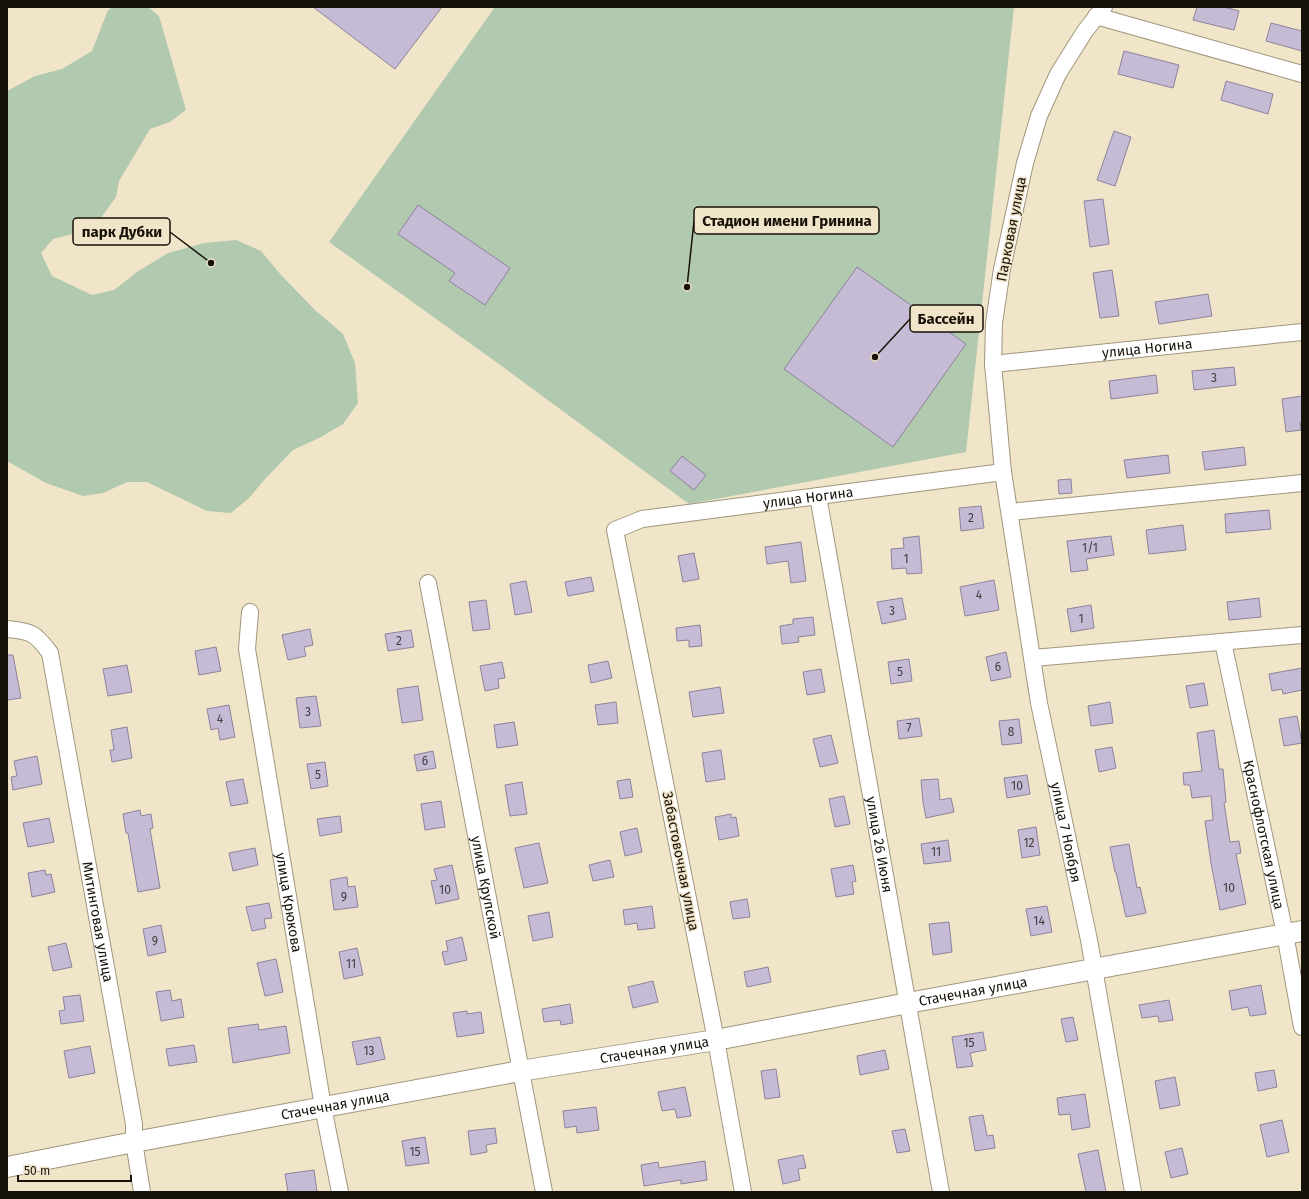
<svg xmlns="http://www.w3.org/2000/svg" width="1309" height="1199" font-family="'Fira Sans',sans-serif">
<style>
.green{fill:#b1c9ae}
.building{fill:#c5bbd5;stroke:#8d839c}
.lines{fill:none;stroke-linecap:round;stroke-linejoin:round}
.minor-casing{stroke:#a1967d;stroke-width:18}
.tertiary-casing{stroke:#a1967d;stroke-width:22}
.minor{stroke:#fff;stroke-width:16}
.tertiary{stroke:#fff;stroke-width:20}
.labels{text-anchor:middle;stroke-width:3;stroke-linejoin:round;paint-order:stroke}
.number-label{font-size:12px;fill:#423c3c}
.street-label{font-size:14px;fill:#171209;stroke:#f0e4c9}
.leader{fill:none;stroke:#171209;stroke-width:1.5}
.callout-dot{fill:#171209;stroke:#f0e4c9;stroke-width:1.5}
.callout{fill:#f0e4c9;stroke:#171209;stroke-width:1.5}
.callout-label{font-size:15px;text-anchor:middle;font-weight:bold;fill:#171209}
</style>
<rect width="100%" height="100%" fill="#f0e4c9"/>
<g class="green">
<polygon points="113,7 148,7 159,16 186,110 170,122 150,129 119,181 116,197 100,219 76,233 53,239 41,253 52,276 92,295 114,290 137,272 168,253 204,243 236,240 261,251 281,275 315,310 343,334 355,363 358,403 343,424 319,438 293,450 265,479 249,498 231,513 207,511 147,482 127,482 103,493 83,496 46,483 7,461 7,91 35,76 62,69 92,51 108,10"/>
<polygon points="495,7 1014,7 966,452 689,504 503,367 329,242"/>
</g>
<g class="building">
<polygon points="313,7 442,7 395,69"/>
<polygon points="1197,7 1224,7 1239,11 1234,30 1193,20"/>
<polygon points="1271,23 1302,31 1302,51 1266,41"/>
<polygon points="1124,51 1179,65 1173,88 1118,74"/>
<polygon points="1226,81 1273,94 1268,114 1221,100"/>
<polygon points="1114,131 1131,137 1115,186 1097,180"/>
<polygon points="1103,199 1109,244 1090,247 1084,201"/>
<polygon points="418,205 510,268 485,305 449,281 455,273 398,234"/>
<polygon points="857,267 966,344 893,447 784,369"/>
<polygon points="1112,270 1119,316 1100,318 1093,273"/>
<polygon points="1208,294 1212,316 1159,324 1155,302"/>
<polygon points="1234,367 1236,385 1194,390 1192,371"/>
<polygon points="1156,375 1158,393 1111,399 1109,381"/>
<polygon points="1302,396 1302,421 1300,422 1301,430 1286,432 1282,399"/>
<polygon points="1244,447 1246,465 1205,470 1202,452"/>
<polygon points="1168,455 1170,473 1127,478 1124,460"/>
<polygon points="682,456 706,475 694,490 670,471"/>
<polygon points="1071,479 1072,493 1059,494 1058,480"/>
<polygon points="981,506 984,528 961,531 959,508"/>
<polygon points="1269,510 1271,529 1226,533 1225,514"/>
<polygon points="1183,525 1186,550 1149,554 1146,530"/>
<polygon points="919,536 922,573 907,574 906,568 892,569 891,549 904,548 903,538"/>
<polygon points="1111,536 1114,555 1086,559 1088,570 1071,572 1067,541"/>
<polygon points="801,542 806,581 791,583 788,561 767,564 765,547"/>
<polygon points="694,553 699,579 683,582 678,556"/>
<polygon points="591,577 594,591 568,596 565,582"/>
<polygon points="994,580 999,610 965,616 960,587"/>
<polygon points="526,581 532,612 515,615 510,584"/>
<polygon points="902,598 906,619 882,624 877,602"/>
<polygon points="1259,598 1261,617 1229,620 1227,602"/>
<polygon points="486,600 490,629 473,631 469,602"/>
<polygon points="1091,605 1094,628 1071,632 1067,609"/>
<polygon points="813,617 815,635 798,637 799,642 782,644 780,626 793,624 793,619"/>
<polygon points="700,625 702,646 689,647 689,640 677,641 676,628"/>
<polygon points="310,629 313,645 304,647 306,656 288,660 282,635"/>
<polygon points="411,630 414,647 388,651 385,634"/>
<polygon points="216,647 221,671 199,675 195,651"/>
<polygon points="1006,652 1011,677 991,681 986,657"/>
<polygon points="7,655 13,655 21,698 7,700"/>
<polygon points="909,659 912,681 891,684 888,662"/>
<polygon points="608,661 612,678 591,683 588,665"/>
<polygon points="502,662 505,678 498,679 499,688 485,691 480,666"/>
<polygon points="127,665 132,692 108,696 103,669"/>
<polygon points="1302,668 1302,690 1283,694 1282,689 1272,691 1269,674"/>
<polygon points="821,669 825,692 807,695 803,672"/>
<polygon points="1204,683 1208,705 1190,708 1186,686"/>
<polygon points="418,686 423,720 402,723 397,689"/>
<polygon points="720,687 724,713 693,717 689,692"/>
<polygon points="316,696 321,726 300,728 296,698"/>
<polygon points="616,702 618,723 598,725 595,705"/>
<polygon points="1110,702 1113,723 1091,726 1088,706"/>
<polygon points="229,705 235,737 220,740 218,728 211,730 207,709"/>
<polygon points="1297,716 1302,743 1284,746 1279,719"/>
<polygon points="919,718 922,736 899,739 897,721"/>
<polygon points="1019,719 1022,743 1002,745 999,721"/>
<polygon points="514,722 518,745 497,748 494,725"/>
<polygon points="127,727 132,758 112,762 110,750 114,750 111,730"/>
<polygon points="1214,730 1219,769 1223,769 1226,802 1224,803 1230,842 1239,841 1241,853 1236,854 1246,904 1220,910 1211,863 1205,821 1213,820 1211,796 1192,798 1190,785 1184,785 1183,773 1202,771 1197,733"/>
<polygon points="831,735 838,763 820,767 813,739"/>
<polygon points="1112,747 1116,768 1099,772 1095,750"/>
<polygon points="721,750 725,779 706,782 702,753"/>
<polygon points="433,751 436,768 417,771 414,755"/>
<polygon points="37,756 42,784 13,790 11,777 17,776 14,761"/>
<polygon points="325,762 328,786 311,789 307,764"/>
<polygon points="1027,775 1030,794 1007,798 1004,778"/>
<polygon points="243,779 248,803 231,806 226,782"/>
<polygon points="630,779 633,797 620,799 617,781"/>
<polygon points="938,779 940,800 951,798 954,812 926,818 923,802 921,780"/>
<polygon points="522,782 527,814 510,816 505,785"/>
<polygon points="844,796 850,824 835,827 829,799"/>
<polygon points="441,801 445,827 425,830 421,804"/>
<polygon points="140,810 141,816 151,814 153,828 150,829 160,888 138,892 128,833 126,833 123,814"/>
<polygon points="731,814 731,818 736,817 739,836 719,840 715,817"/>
<polygon points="340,816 342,832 320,836 317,819"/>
<polygon points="49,818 54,842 28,847 23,823"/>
<polygon points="1036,827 1040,855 1022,858 1018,830"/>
<polygon points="637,828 642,852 625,856 620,832"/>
<polygon points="948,840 951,861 924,864 921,844"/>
<polygon points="539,843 548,883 524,888 515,848"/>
<polygon points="1129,844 1137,888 1140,887 1146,913 1126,917 1116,872 1115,872 1110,847"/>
<polygon points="255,848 258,865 233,871 229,853"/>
<polygon points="610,860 614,877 593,881 589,865"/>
<polygon points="452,865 459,899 436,904 431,881 437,880 434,869"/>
<polygon points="853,865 856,881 852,882 854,894 836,897 831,869"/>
<polygon points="45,870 46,875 51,874 55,892 32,897 28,873"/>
<polygon points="347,877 348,887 355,886 358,907 334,910 330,880"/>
<polygon points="747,899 750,917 733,919 730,902"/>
<polygon points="269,903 272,918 264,919 266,928 252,931 246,907"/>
<polygon points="652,906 655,928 638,930 637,923 625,925 623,910"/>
<polygon points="1047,906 1052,932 1031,936 1026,909"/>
<polygon points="549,912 553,937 533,941 528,916"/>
<polygon points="949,922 952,952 933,955 929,924"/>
<polygon points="161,925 166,952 148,956 143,929"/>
<polygon points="462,937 467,960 445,965 442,952 448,951 446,941"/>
<polygon points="66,943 72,967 53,971 48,947"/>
<polygon points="357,948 363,975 344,979 339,952"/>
<polygon points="276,959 283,992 265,996 257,963"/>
<polygon points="768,967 771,982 747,987 744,972"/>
<polygon points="653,981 658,1002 633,1008 628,987"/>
<polygon points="1261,985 1266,1014 1250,1016 1248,1007 1232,1010 1229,991"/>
<polygon points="170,990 172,1001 181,999 184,1017 161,1021 156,992"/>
<polygon points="80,995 84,1021 61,1024 59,1011 65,1010 63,997"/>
<polygon points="1169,1000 1173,1020 1159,1022 1158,1016 1142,1018 1139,1005"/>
<polygon points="570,1004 573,1023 561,1025 560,1020 544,1022 542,1009"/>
<polygon points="467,1011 467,1014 481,1012 484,1033 457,1037 453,1013"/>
<polygon points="1073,1017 1078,1040 1066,1042 1061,1019"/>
<polygon points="258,1024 259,1030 286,1026 290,1053 233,1063 228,1028"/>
<polygon points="983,1032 986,1050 970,1053 973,1066 957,1068 952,1037"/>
<polygon points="380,1037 385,1059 357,1065 352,1042"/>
<polygon points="194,1045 197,1062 169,1066 166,1049"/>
<polygon points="90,1046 95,1073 69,1078 64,1051"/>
<polygon points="885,1050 889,1069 860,1075 857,1056"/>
<polygon points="776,1069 780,1097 765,1099 761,1071"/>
<polygon points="1274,1070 1277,1087 1258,1091 1255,1073"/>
<polygon points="1175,1077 1180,1105 1160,1109 1155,1081"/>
<polygon points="685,1087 691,1116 677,1118 675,1109 662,1111 658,1092"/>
<polygon points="1085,1094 1090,1127 1072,1130 1070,1114 1059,1115 1057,1098"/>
<polygon points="596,1107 599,1130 577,1133 576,1126 565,1128 563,1111"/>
<polygon points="983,1115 987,1136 993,1135 995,1148 975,1151 969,1117"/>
<polygon points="1282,1120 1289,1152 1267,1157 1260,1125"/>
<polygon points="495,1128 497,1143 486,1145 487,1152 471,1155 468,1131"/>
<polygon points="905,1129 910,1151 897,1153 892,1131"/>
<polygon points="425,1137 429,1163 406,1166 402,1141"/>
<polygon points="1182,1148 1188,1174 1171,1178 1165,1152"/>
<polygon points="1098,1150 1106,1192 1086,1192 1078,1154"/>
<polygon points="803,1155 806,1168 798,1169 800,1180 783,1184 778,1160"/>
<polygon points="705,1161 707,1180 681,1184 681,1180 644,1186 641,1165 658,1162 659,1168"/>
<polygon points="314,1170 317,1192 288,1192 285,1174"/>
</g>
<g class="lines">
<g class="minor-casing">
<g id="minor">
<path id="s1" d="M1104 7 1085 31 1058 74 1039 116 1025 163 1002 269 994 323 993 364 1003 472 1039 703 1089 940 1133 1192"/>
<polyline points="1096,16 1302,74"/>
<path id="s2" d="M993 364 1302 332"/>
<path id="s3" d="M818 496 941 1192"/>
<polyline points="1010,512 1302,483"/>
<path id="s4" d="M428 583 544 1192"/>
<path id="s5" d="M250 612 247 649 323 1107 340 1192"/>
<path id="s6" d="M7 629C32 631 35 633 50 653L134 1124V1142L142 1192"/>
<path id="s7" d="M1223 642 1285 934 1302 1027"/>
<polyline points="1033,658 1302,635"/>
<path id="s8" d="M743 1192 716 1040 615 530 642 519 1003 472"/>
</g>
</g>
<g class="tertiary-casing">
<g id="tertiary">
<path id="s9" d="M7 1167 134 1142 520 1071 716 1040 908 1003 1302 931"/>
</g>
</g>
<use href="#minor" class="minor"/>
<use href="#tertiary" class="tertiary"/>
</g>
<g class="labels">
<g class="number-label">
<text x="1214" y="382">3</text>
<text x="971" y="522">2</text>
<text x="1090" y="552">1/1</text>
<text x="906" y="563">1</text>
<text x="979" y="599">4</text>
<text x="892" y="615">3</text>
<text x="1081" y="623">1</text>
<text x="399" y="645">2</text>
<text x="998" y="671">6</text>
<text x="900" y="676">5</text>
<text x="308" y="716">3</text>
<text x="220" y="723">4</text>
<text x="909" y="732">7</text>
<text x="1011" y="736">8</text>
<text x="425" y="765">6</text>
<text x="318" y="779">5</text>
<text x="1017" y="790">10</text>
<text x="1029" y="847">12</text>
<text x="936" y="856">11</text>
<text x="1229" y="892">10</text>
<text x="445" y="894">10</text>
<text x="344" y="901">9</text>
<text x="1039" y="925">14</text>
<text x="155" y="945">9</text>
<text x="351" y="968">11</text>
<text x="969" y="1047">15</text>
<text x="369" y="1055">13</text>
<text x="415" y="1156">15</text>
</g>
<g class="street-label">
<text transform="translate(1011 229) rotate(-79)" y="5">Парковая улица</text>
<text dy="5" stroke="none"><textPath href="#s2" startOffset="155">улица Ногина</textPath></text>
<text dy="5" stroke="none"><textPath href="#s8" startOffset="871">улица Ногина</textPath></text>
<text dy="5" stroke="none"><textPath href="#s1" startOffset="855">улица 7 Ноября</textPath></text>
<text dy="5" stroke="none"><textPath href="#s7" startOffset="197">Краснофлотская улица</textPath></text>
<text dy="5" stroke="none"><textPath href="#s3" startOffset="354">улица 26 Июня</textPath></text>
<text transform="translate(681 861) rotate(79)" y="5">Забастовочная улица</text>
<text dy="5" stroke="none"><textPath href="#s4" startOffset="310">улица Крупской</textPath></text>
<text dy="5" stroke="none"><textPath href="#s5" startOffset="294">улица Крюкова</textPath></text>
<text dy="5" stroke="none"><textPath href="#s6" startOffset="325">Митинговая улица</textPath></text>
<text dy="5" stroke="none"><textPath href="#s9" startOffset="982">Стачечная улица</textPath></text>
<text dy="5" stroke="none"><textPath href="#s9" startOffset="658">Стачечная улица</textPath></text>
<text dy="5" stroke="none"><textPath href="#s9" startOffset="334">Стачечная улица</textPath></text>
</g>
</g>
<path class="leader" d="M687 287L694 221M211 263L170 232M875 357L910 319"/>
<g class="callout-dot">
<circle cx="687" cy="287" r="4"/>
<circle cx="211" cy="263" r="4"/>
<circle cx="875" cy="357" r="4"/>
</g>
<g class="callout">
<rect x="694" y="207" width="185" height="27" rx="4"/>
<rect x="73" y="218" width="97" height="27" rx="4"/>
<rect x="910" y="305" width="73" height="27" rx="4"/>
</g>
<g class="callout-label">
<text x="787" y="226">Стадион имени Гринина</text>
<text x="122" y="237">парк Дубки</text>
<text x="946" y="324">Бассейн</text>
</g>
<rect width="1309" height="1199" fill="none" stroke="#171209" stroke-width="16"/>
<path d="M18 1175v6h113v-6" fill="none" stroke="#171209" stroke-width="2"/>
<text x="24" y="1175" font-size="12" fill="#171209" stroke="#f0e4c9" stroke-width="3" paint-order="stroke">50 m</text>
</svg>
